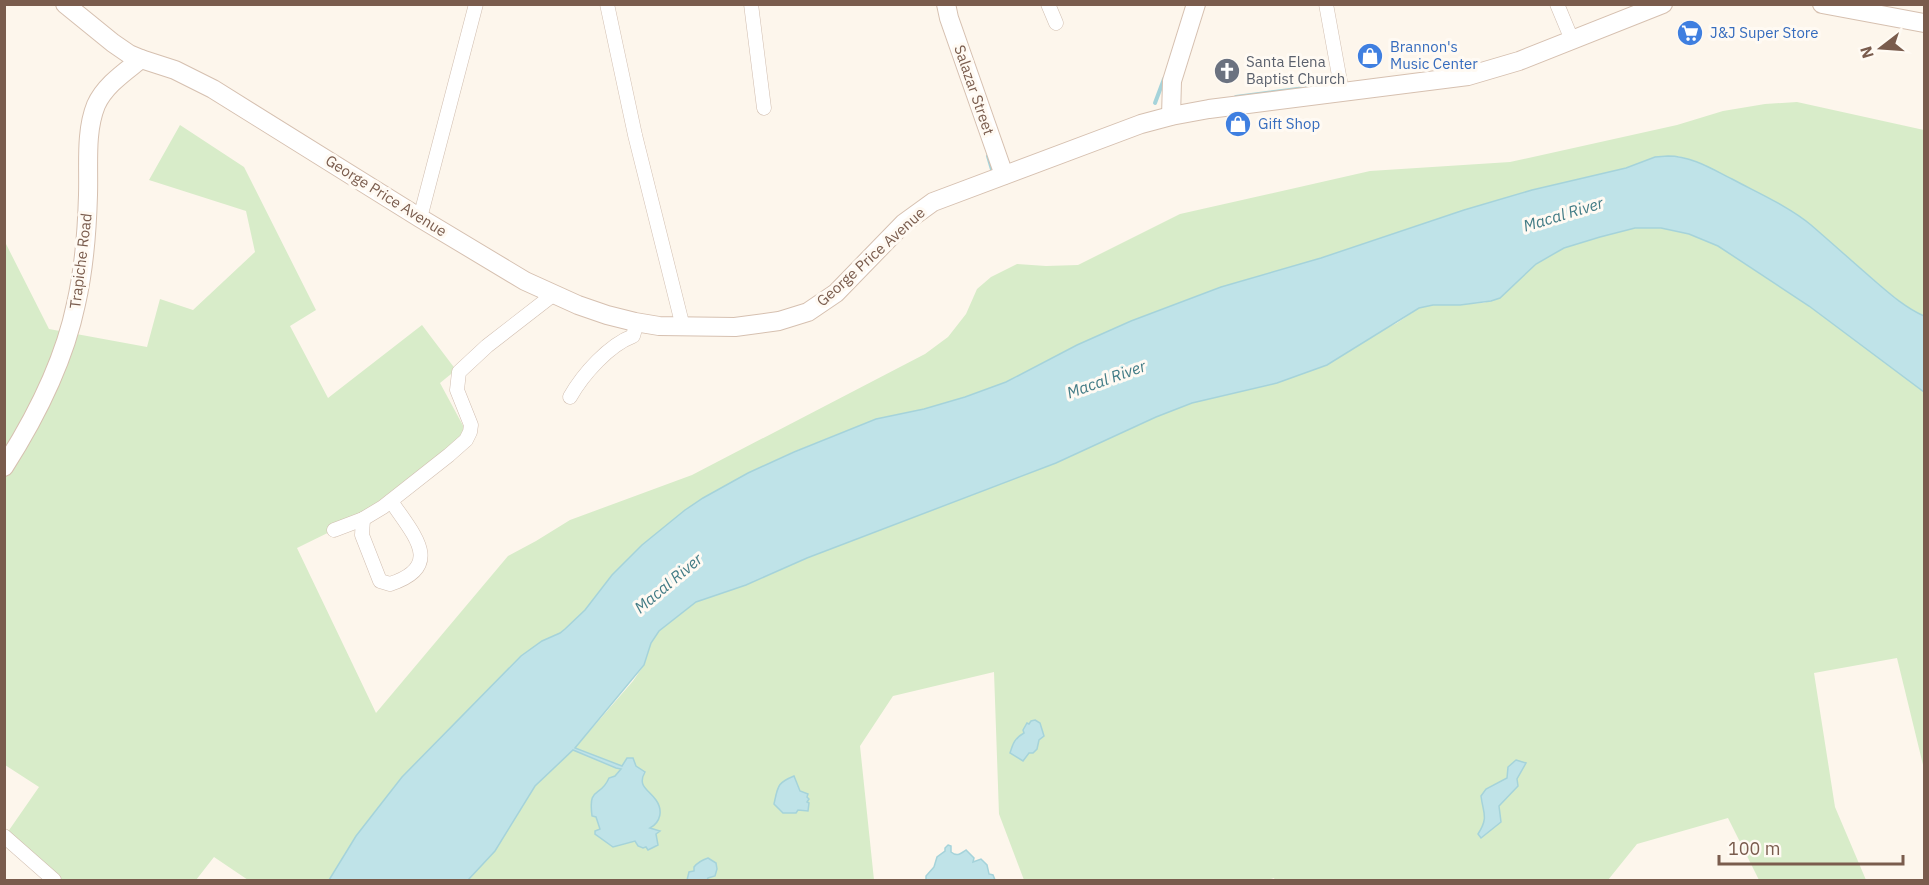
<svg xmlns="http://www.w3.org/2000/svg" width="1929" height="885" font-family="'IBM Plex Sans',sans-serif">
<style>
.green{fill:#d8ecc9}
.water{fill:#bfe3e8;stroke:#a5d3da;stroke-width:1.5}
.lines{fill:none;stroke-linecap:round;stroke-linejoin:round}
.stream{stroke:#a5d3da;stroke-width:4}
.street-casing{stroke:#d1beb0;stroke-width:15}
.secondary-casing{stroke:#d6c0b0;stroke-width:20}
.street{stroke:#fff;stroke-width:14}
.secondary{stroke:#fff;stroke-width:18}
.labels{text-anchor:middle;stroke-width:6;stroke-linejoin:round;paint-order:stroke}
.shop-label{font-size:15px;fill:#366cbe;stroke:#fffaf3;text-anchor:start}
.worship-label{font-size:15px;fill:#5b616d;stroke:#fffaf3;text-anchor:start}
.street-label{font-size:15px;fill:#7a5c4d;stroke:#fffaf3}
.water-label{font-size:16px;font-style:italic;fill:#437c86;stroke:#fffaf3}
</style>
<rect width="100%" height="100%" fill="#fdf6ec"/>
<g class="green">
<polygon points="1797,102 1924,130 1924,316 1914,312 1888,292 1808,223 1764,196 1696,162 1678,156 1655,157 1626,168 1532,190 1464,210 1321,258 1221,287 1131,321 1077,345 1006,382 965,397 924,409 876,419 793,452 748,473 703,498 685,510 612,575 585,610 565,629 560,633 542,641 521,656 402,777 356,836 329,880 248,880 214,857 196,880 51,880 5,836 39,787 5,765 4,240 49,329 147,347 160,299 193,310 255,252 246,211 149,180 180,125 244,167 316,310 290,326 328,398 422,325 456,370 440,383 467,433 354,520 297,548 376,713 508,556 536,541 570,520 692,475 925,354 948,337 966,314 977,289 991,277 1017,264 1046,266 1078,265 1180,214 1370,171 1510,162 1677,125 1723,111 1765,104"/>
<polygon points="1635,228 1661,228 1689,234 1718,246 1809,306 1924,392 1924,769 1897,658 1814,673 1835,807 1866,880 1759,880 1728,818 1637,844 1608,880 1275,880 1274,878 1267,880 1024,880 999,814 994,672 893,696 860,746 874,880 468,880 495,851 535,786 575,748 633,681 644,665 651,643 659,631 696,602 746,585 807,558 1056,463 1156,417 1192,403 1277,383 1397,323 1419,308 1433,305 1483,303 1500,298 1536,264 1564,248 1600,237"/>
</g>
<g class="water">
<path d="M1668 156C1691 156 1712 169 1732 179 1756 192 1790 207 1811 225 1833 244 1854 263 1876 282 1891 295 1906 308 1924 316V392L1809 306 1718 246 1689 234 1661 228H1635L1600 237 1564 248 1536 264 1500 298 1491 301 1460 305H1433L1419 308 1327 365 1277 383 1192 403 1156 417 1056 463 807 558 746 585 696 602 659 631 651 643 644 665 575 748 622 766 627 758H633L636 766 645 772C637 786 648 789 656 800 663 810 661 822 650 828L660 831 656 834 658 845 648 850 646 847 643 848 638 846 635 841 613 847 595 834V831L600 829 596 817 592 816C588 785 600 799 609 778L615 776 621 769 616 768 573 750 535 786 495 851 468 880H329L356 836 402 777 521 656 542 641 560 633 565 629 585 610 612 575 642 545 685 510 703 498 748 473 794 452 876 419 924 409 965 397 1006 382 1077 345 1131 321 1221 287 1321 258 1464 210 1532 190 1626 168 1655 157Z"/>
<path d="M1035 720 1040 723 1044 736 1039 740 1037 749 1033 753H1029L1023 761 1010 753C1013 743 1015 738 1024 733L1023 730 1027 723 1029 724 1031 721Z"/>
<path d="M1516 760 1526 763 1517 779 1518 786 1499 806 1501 822 1481 838 1478 834C1489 817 1483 813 1481 796L1486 789 1507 778 1508 767Z"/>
<path d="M794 776 800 791 808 794 807 797 809 799 807 802 809 803 808 811 798 810 796 813H783L774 804C778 786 777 783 794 776Z"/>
<path d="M948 845 951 846V852C957 857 960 854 966 850L974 858 973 862 981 859 987 865 989 874 993 875 995 880H926V876L934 867 937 857 945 851V848Z"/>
<path d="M708 858 716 863 717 869 715 876 708 878 707 880H687L689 872 694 871V867C698 862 702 860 708 858Z"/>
</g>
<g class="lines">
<g class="stream">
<polyline points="1236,97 1321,86"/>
<polyline points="1155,103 1164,79"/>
<polyline points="988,156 993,173"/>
</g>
<g class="street-casing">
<g id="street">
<polyline points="607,4 635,135 683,327"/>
<polyline points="751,4 764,108"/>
<polyline points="1048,4 1056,23"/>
<polyline points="1326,4 1342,92"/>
<polyline points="1557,4 1572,40"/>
<polyline points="420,218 476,4"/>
<path d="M570 397C583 374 609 345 633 336L637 322"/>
<path d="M363 519 362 535 380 581 390 584C446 566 412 533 391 501"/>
<polyline points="334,530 363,519 383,507 449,455 466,440 470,432 471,425 457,390 459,372 487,346 554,294"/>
<polyline points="4,836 54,880"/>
</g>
</g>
<g class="secondary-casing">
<g id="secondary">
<polyline points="65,4 113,43 129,54 141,59 175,70 213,89 420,218 525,281 578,305 607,315 635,322 659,326 735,327 779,321 808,312 836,293 904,223 933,202 1141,124 1171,116 1209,109 1468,76 1519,61 1663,4"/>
<polyline points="946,4 949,18 1004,175"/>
<polyline points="1822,4 1924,23"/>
<polyline points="1171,116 1172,81 1196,4"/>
<path d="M4 467C36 417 64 362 76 304 84 269 87 232 88 195 89 166 85 132 96 105 105 85 125 72 141 59"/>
</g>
</g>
<use href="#street" class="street"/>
<use href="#secondary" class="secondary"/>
</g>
<defs>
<g id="supermarket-disc" transform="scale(1.35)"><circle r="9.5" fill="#3f7fe0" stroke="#fffaf3"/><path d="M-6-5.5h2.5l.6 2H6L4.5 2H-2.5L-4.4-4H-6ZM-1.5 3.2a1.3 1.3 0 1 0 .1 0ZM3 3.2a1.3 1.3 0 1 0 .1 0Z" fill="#fff"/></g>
<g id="shop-disc" transform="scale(1.35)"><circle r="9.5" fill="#3f7fe0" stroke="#fffaf3"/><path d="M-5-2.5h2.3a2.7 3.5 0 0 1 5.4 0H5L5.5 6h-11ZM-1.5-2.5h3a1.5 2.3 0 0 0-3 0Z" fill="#fff"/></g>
<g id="church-disc" transform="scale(1.35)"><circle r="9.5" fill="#6b7280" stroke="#fffaf3"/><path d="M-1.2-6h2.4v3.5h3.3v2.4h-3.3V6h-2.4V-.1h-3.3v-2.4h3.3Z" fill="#fff"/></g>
</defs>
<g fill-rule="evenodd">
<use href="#supermarket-disc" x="1690" y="33"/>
<use href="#shop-disc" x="1370" y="56"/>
<use href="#church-disc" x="1227" y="71"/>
<use href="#shop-disc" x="1238" y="124"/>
</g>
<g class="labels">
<g class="shop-label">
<text x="1710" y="38">J&amp;J Super Store</text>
<text x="1390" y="52">Brannon's<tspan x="1390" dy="17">Music Center</tspan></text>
<text x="1258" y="129">Gift Shop</text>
</g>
<g class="worship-label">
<text x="1246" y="67">Santa Elena<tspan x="1246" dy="17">Baptist Church</tspan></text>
</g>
<g class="street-label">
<text transform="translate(974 90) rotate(71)" y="5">Salazar Street</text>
<text transform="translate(386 196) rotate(32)" y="5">George Price Avenue</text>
<text transform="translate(871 257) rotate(-42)" y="5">George Price Avenue</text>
<text transform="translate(81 261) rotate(-83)" y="5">Trapiche Road</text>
</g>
<g class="water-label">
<text transform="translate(1563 214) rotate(-17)" y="6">Macal River</text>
<text transform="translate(1106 379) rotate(-20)" y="6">Macal River</text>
<text transform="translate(668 583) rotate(-40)" y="6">Macal River</text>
</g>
</g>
<rect width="1929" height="885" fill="none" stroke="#7a5c4d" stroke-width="12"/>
<g transform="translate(1881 48) rotate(253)" stroke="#fffaf3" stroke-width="4.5" paint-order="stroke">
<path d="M0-4.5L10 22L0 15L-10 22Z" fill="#7a5c4d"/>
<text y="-9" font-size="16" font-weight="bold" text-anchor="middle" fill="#7a5c4d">N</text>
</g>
<path d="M1719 855v9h184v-9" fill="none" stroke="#7a5c4d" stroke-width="3"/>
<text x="1728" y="855" font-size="18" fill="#7a5c4d" stroke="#fffaf3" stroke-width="4.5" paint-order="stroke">100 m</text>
</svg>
